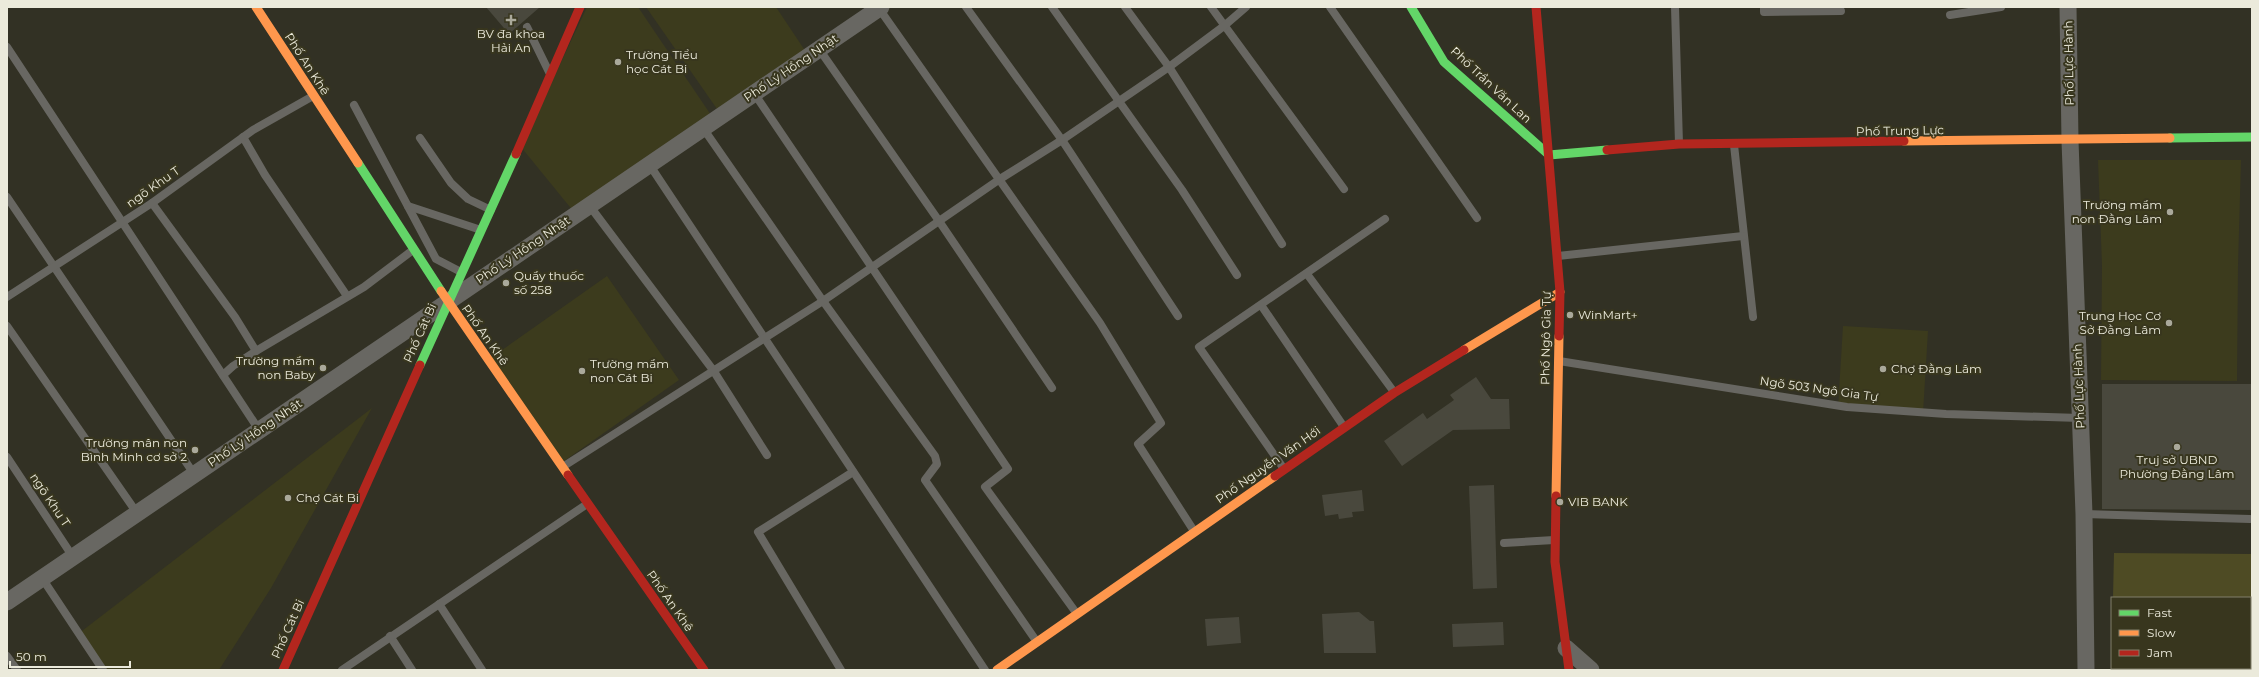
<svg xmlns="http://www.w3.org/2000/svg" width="2259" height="677" font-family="Montserrat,sans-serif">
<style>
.built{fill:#3c3b1d}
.green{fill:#4e4b24}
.building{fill:#49483d}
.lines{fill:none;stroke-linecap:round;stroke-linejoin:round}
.lane{stroke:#686762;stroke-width:8}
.street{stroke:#686762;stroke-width:17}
.fast{stroke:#63d668;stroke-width:9}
.slow{stroke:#ff974d;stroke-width:9}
.jam{stroke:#b3261e;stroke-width:9}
.poi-dot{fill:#aaa99b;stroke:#38361e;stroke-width:1.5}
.labels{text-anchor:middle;stroke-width:4;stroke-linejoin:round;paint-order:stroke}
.poi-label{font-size:12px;fill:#ebeadb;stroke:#38361e;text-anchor:start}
.street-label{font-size:12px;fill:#ebeadb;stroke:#38361e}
</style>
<rect width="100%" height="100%" fill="#323124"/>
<g class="built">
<polygon points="587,7 638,7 713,118 574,212 521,147"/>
<polygon points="646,7 776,7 806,52 717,109"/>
<polygon points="2098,160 2241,160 2238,266 2237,381 2101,380 2102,265"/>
<polygon points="607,276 679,380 557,466 485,362"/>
<polygon points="1843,326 1928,331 1923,413 1838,408"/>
<polygon points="372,408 271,588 219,670 101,670 78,634"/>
</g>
<polygon class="green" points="2114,553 2252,554 2252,670 2113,670 2113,668 2250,668 2250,598 2113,598"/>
<g class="building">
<polygon points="486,7 540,7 509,34"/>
<polygon points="1476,377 1491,399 1509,399 1510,429 1453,430 1402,466 1384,441 1423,413 1427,419 1454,400 1450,395"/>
<polygon points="2102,384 2252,384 2252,510 2102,509"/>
<polygon points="1494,485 1497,588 1473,589 1469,486"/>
<polygon points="1362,490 1364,511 1352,512 1353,517 1339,519 1338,514 1325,516 1322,495"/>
<polygon points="1359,612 1370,621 1374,621 1376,653 1324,653 1322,614"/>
<polygon points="1239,617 1241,643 1207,646 1205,619"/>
<polygon points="1503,622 1504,645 1453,647 1452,624"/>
</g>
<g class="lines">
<g class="lane">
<polyline points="878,7 1100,323 1161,423 1138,444 1194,531"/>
<polyline points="966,7 1062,140 1178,316"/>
<polyline points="1052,7 1182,190 1237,275"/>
<polyline points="1125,7 1169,67 1282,244"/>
<polyline points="1211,7 1344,189"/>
<polyline points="1330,7 1477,218"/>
<polyline points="1675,7 1679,144"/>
<polyline points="1764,7 1764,12 1841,11"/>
<polyline points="1950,15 2001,7"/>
<polyline points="527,27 549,72"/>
<polyline points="7,47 259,430"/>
<polyline points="819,49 939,221 1052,388"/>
<polyline points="754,93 1008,469 985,487 1077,614"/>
<polyline points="354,105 436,259 461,272"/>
<polyline points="703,128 823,301 935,456 937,464 925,480 1037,642"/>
<polyline points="243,137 265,175 347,296"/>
<polyline points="420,138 451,183 468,199 491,210"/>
<polyline points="1734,145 1753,317"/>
<polyline points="649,164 985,670"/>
<polyline points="7,197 194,474"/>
<polyline points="152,203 235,317 256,351"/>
<polyline points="589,205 713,370 767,455"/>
<polyline points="408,206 481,230"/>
<polyline points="1558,256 1743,236"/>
<polyline points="1307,274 1394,392"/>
<polyline points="7,297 152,203 253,130 313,96"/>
<polyline points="1261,305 1344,427"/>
<polyline points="7,326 137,513"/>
<polyline points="1559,361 1847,407 1946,414 2080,418"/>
<polyline points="223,375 233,366 256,351 364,287 413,250"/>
<polyline points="7,457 73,557"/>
<polyline points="564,466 823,301 1000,179 1062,140 1169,67 1224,26 1246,7"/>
<polyline points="1284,469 1199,347 1385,219"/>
<polyline points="2084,514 2250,519"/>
<polyline points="1504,543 1554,540"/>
<polyline points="42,578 103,670"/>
<polyline points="439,604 482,670"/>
<polyline points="390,636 412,670"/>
<polyline points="7,656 17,670"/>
<polyline points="342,670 587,504"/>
<polyline points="841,670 758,532 853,472"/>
</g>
<g class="street">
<polyline points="2068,7 2070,141 2084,514 2086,670"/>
<polyline points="7,602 881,7"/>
<polyline points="1566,648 1591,670"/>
</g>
<g class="fast">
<polyline points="1411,7 1444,62 1549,155 1607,150"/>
<polyline points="2170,138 2252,137"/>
<polyline points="358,163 441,291"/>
<polyline points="420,365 516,154"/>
</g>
<g class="slow">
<polyline points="256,7 358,163"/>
<polyline points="1904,141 2170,138"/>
<polyline points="441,291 568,475"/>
<polyline points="1464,350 1560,292"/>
<polyline points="1556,496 1559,336"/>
<polyline points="997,670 1275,476"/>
</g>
<g class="jam">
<polyline points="1536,7 1560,292 1559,336"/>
<polyline points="1607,150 1679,144 1904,141"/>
<polyline points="516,154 580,7"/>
<polyline points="568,475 704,670"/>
<polyline points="1275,476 1394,393 1464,350"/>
<polyline points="1556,496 1555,562 1569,670"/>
<polyline points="283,670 420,365"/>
</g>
</g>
<g class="poi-dot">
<path d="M509 14h4v4h4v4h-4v4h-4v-4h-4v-4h4z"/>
<circle cx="618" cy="62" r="4"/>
<circle cx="2170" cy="212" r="4"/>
<circle cx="506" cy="283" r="4"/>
<circle cx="1570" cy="315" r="4"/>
<circle cx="2169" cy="323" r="4"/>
<circle cx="323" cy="368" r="4"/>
<circle cx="1883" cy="369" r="4"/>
<circle cx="582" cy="371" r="4"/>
<circle cx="2177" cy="447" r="4"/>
<circle cx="195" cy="450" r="4"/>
<circle cx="288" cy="498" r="4"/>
<circle cx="1560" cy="502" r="4"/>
</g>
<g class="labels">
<g class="poi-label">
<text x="511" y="38" text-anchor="middle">BV đa khoa<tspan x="511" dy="14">Hải An</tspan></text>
<text x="626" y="59">Trường Tiểu<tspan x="626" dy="14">học Cát Bi</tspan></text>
<text x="2162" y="209" text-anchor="end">Trường mầm<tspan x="2162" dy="14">non Đằng Lâm</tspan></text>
<text x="514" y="280">Quầy thuốc<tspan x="514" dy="14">số 258</tspan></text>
<text x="1578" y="319">WinMart+</text>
<text x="2161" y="320" text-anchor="end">Trung Học Cơ<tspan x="2161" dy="14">Sở Đằng Lâm</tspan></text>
<text x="315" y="365" text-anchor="end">Trường mầm<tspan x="315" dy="14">non Baby</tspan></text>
<text x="590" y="368">Trường mầm<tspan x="590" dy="14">non Cát Bi</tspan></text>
<text x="1891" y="373">Chợ Đằng Lâm</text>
<text x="187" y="447" text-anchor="end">Trường mân non<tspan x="187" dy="14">Bình Minh cơ sở 2</tspan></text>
<text x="2177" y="464" text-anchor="middle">Truj sở UBND<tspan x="2177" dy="14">Phường Đằng Lâm</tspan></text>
<text x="296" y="502">Chợ Cát Bi</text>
<text x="1568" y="506">VIB BANK</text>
</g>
<g class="street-label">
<text transform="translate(2069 63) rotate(-91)" y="4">Phố Lực Hành</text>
<text transform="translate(307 64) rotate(57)" y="4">Phố An Khê</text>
<text transform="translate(791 68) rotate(-34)" y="4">Phố Lý Hồng Nhật</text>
<text transform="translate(1491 85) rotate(43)" y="4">Phố Trần Văn Lan</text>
<text transform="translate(1900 131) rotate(-1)" y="4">Phố Trung Lực</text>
<text transform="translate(153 187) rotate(-35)" y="4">ngõ Khu T</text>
<text transform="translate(523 250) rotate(-34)" y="4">Phố Lý Hồng Nhật</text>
<text transform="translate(420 333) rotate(-66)" y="4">Phố Cát Bi</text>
<text transform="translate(485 335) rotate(55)" y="4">Phố An Khê</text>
<text transform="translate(1546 338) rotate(-89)" y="4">Phố Ngô Gia Tự</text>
<text transform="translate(2079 386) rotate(-92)" y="4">Phố Lực Hành</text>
<text transform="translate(1819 389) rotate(8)" y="4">Ngõ 503 Ngô Gia Tự</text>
<text transform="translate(255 433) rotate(-34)" y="4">Phố Lý Hồng Nhật</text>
<text transform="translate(1268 465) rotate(-35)" y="4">Phố Nguyễn Văn Hới</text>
<text transform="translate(50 500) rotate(56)" y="4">ngõ Khu T</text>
<text transform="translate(670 601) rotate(55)" y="4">Phố An Khê</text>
<text transform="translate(288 629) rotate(-66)" y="4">Phố Cát Bi</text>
</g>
</g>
<rect width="2259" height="677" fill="none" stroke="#ebeadb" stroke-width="16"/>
<rect x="2111" y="597" width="140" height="72" fill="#38361e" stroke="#807e6a"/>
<rect x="2119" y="610" width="20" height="6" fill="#63d668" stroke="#807e6a"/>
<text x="2147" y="617" font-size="12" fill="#ebeadb">Fast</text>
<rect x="2119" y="630" width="20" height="6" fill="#ff974d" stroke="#807e6a"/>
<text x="2147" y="637" font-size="12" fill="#ebeadb">Slow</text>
<rect x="2119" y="650" width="20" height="6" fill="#b3261e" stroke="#807e6a"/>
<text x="2147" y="657" font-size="12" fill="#ebeadb">Jam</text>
<path d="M10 661v6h120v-6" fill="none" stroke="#ebeadb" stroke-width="2"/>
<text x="16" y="661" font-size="12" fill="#ebeadb" stroke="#38361e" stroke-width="3" paint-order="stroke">50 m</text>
</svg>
